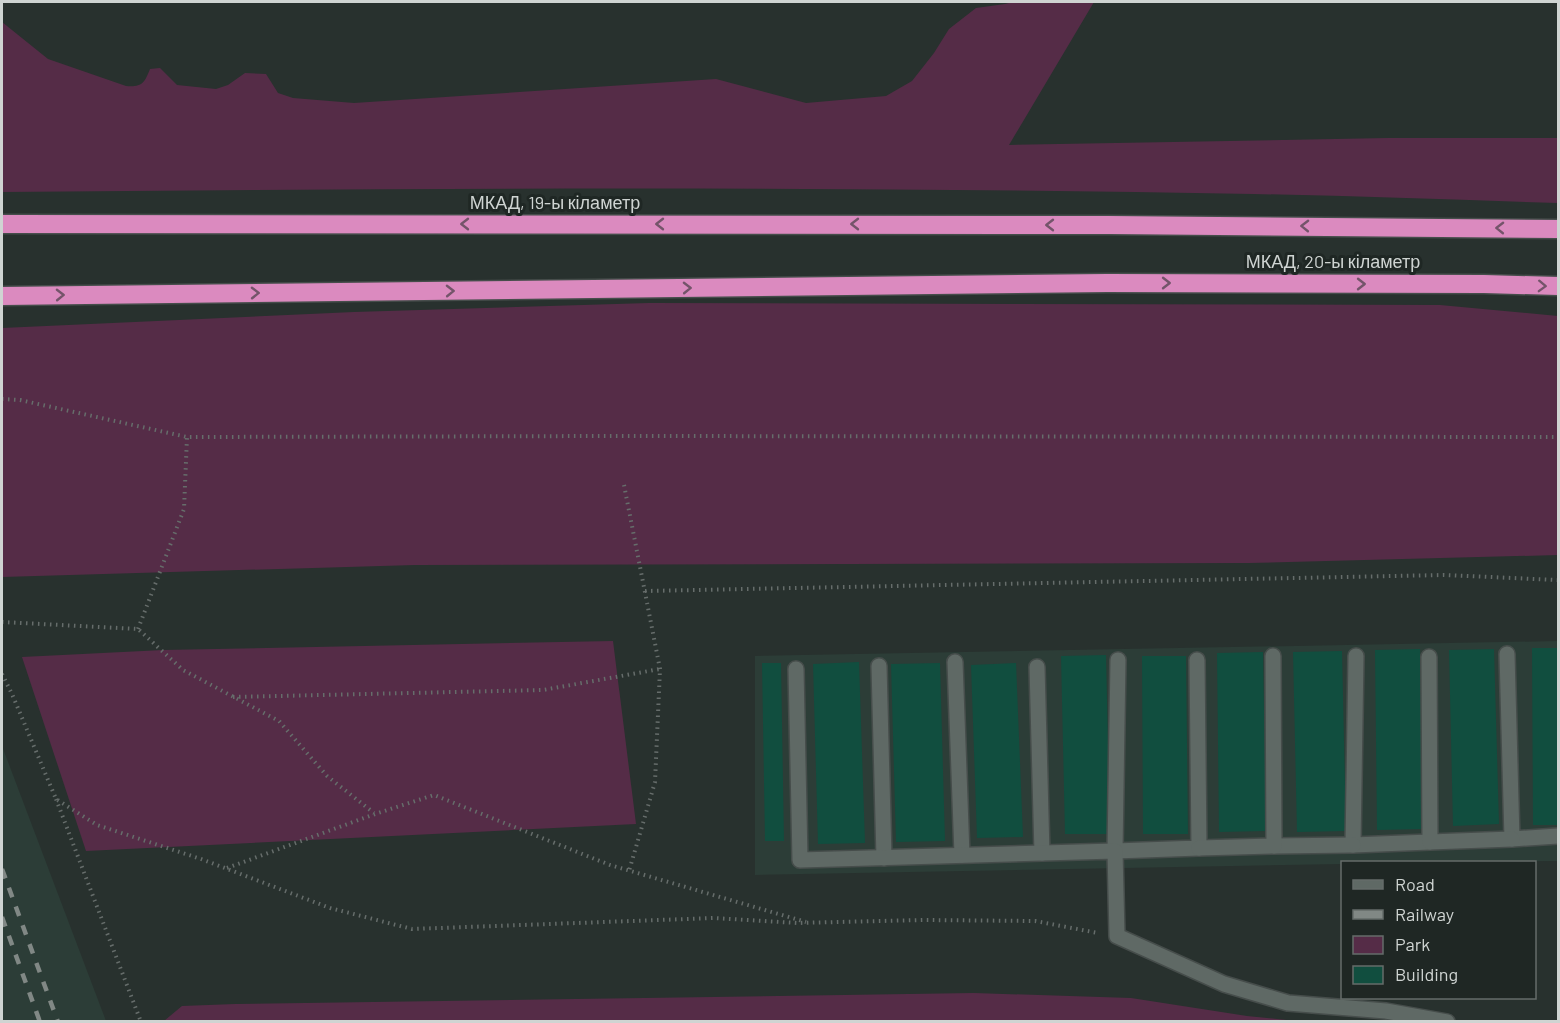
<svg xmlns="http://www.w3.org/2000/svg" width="1560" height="1023" font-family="Barlow,sans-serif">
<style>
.built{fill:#2c3d37}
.green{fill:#552c47}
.building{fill:#114e3f}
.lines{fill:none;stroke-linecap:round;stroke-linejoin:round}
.minor-casing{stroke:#464d4b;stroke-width:18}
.highway-casing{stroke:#464d4b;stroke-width:21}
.path{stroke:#666d6b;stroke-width:4;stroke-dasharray:1.5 4.5;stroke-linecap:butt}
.minor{stroke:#5f6965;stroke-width:15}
.highway{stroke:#db8abf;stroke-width:18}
.rail{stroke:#818885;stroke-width:4.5;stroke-dasharray:10 10;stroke-linecap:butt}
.oneway{stroke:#74546a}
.labels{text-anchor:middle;stroke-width:6;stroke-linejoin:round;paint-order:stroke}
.street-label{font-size:18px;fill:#cfd4d2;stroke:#1f2724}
</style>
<rect width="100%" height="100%" fill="#28312e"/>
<g class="built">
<polygon points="1558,641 1558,861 1342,862 1342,864 755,875 755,656"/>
<polygon points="2,746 106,1021 2,1021"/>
</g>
<g class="green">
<path d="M1013 2H1094L1009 145 1388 138H1558V203C1457 200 1355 196 1253 194 836 186 419 188 2 192V22L48 59 126 86C142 87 144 84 150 69L160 68 177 85 216 89 228 85 245 73 266 74 278 93 293 98 354 103 716 79 806 103 886 96 912 81 934 53 949 29 976 8 1005 4Z"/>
<polygon points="649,303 1440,305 1558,316 1558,555 1248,563 415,565 2,577 2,328 354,312"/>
<polygon points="613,641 636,824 86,851 22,657 163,650"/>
<polygon points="974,993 1131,998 1247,1016 1296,1021 164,1021 182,1006 235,1004"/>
</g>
<g class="building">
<polygon points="1532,648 1558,648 1558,825 1533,825"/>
<polygon points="1420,649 1423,829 1377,830 1375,650"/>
<polygon points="1494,649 1499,824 1453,826 1449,650"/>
<polygon points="1342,651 1346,831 1297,832 1293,652"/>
<polygon points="1263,652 1266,831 1219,832 1217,653"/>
<polygon points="1106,655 1110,834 1065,834 1061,656"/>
<polygon points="1142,656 1186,656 1188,834 1143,834"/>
<polygon points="859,662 865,843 818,844 813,664"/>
<polygon points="762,663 781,663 784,841 765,841"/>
<polygon points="940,663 945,841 896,842 891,664"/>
<polygon points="1016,663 1023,837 977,838 971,665"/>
</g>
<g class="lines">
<g class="minor-casing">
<g id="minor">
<polyline points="1507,654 1512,839 1558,836"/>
<polyline points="1356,656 1353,845 1430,842"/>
<polyline points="1429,657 1430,842 1512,839"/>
<polyline points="1118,660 1115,851 1199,848 1197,660"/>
<polyline points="955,662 962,855"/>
<polyline points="879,666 884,858"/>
<polyline points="1037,667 1042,853"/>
<polyline points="796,669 800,860 1115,851 1117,936 1224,984 1288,1003 1386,1011 1447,1022"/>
<polyline points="1274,846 1353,845"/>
<polyline points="1199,848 1274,846 1273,656"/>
</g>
</g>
<g class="highway-casing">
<g id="highway">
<polyline points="2,224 1109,225 1558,229"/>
<polyline points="2,296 1107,283 1484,284 1558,286"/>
</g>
</g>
<g class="path">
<polyline points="2,399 20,400 187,437 617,436 1558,437"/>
<polyline points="624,485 660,669 655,782 629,871"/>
<polyline points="645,591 1444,575 1558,580"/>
<polyline points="2,622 138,629 183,670 279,721 327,776 374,813"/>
<polyline points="138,629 184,509 187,437"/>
<polyline points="2,674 12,694 56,799 97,825 201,859 330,908 412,929 714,918 797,923 923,920 1035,921 1098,933"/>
<polyline points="233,697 543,690 660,669"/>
<polyline points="56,799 141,1022"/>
<polyline points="227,868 375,814 434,795 610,865 806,922"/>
</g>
<use href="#minor" class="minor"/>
<use href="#highway" class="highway"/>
<g class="rail">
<polyline points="2,869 58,1022"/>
<polyline points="2,917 40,1022"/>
</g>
</g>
<defs><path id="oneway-chevron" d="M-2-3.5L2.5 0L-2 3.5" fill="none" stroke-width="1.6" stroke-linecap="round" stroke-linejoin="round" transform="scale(1.5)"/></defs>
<g class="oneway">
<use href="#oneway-chevron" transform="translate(465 224) rotate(-180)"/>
<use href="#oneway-chevron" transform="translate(660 224) rotate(-180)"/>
<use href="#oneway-chevron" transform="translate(855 224) rotate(-180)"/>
<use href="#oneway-chevron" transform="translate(1050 225) rotate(-180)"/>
<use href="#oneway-chevron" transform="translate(1305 226) rotate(-179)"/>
<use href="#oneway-chevron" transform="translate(1500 228) rotate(-179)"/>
<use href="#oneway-chevron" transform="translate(1166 283)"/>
<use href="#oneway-chevron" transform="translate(1361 284)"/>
<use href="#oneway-chevron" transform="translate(1542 286) rotate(2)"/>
<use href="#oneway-chevron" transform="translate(687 288) rotate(-1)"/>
<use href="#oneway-chevron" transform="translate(450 291) rotate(-1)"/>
<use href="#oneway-chevron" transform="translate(255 293) rotate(-1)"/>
<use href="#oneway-chevron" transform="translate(60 295) rotate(-1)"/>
</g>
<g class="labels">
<g class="street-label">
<text x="555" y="209">МКАД, 19-ы кіламетр</text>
<text x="1333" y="268">МКАД, 20-ы кіламетр</text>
</g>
</g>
<rect width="1560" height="1023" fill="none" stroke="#cfd4d2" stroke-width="6"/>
<rect x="1341" y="861" width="195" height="138" fill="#1f2724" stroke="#656c6a" stroke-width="1.5"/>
<rect x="1353" y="880" width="30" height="9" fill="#5f6965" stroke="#656c6a" stroke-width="1.5"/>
<text x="1395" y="891" font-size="18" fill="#cfd4d2">Road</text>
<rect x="1353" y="910" width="30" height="9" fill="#818885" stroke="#656c6a" stroke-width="1.5"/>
<text x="1395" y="921" font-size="18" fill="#cfd4d2">Railway</text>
<rect x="1353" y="936" width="30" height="18" fill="#552c47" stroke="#656c6a" stroke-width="1.5"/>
<text x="1395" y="951" font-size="18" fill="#cfd4d2">Park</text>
<rect x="1353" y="966" width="30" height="18" fill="#114e3f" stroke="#656c6a" stroke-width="1.5"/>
<text x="1395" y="981" font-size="18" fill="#cfd4d2">Building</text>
</svg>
